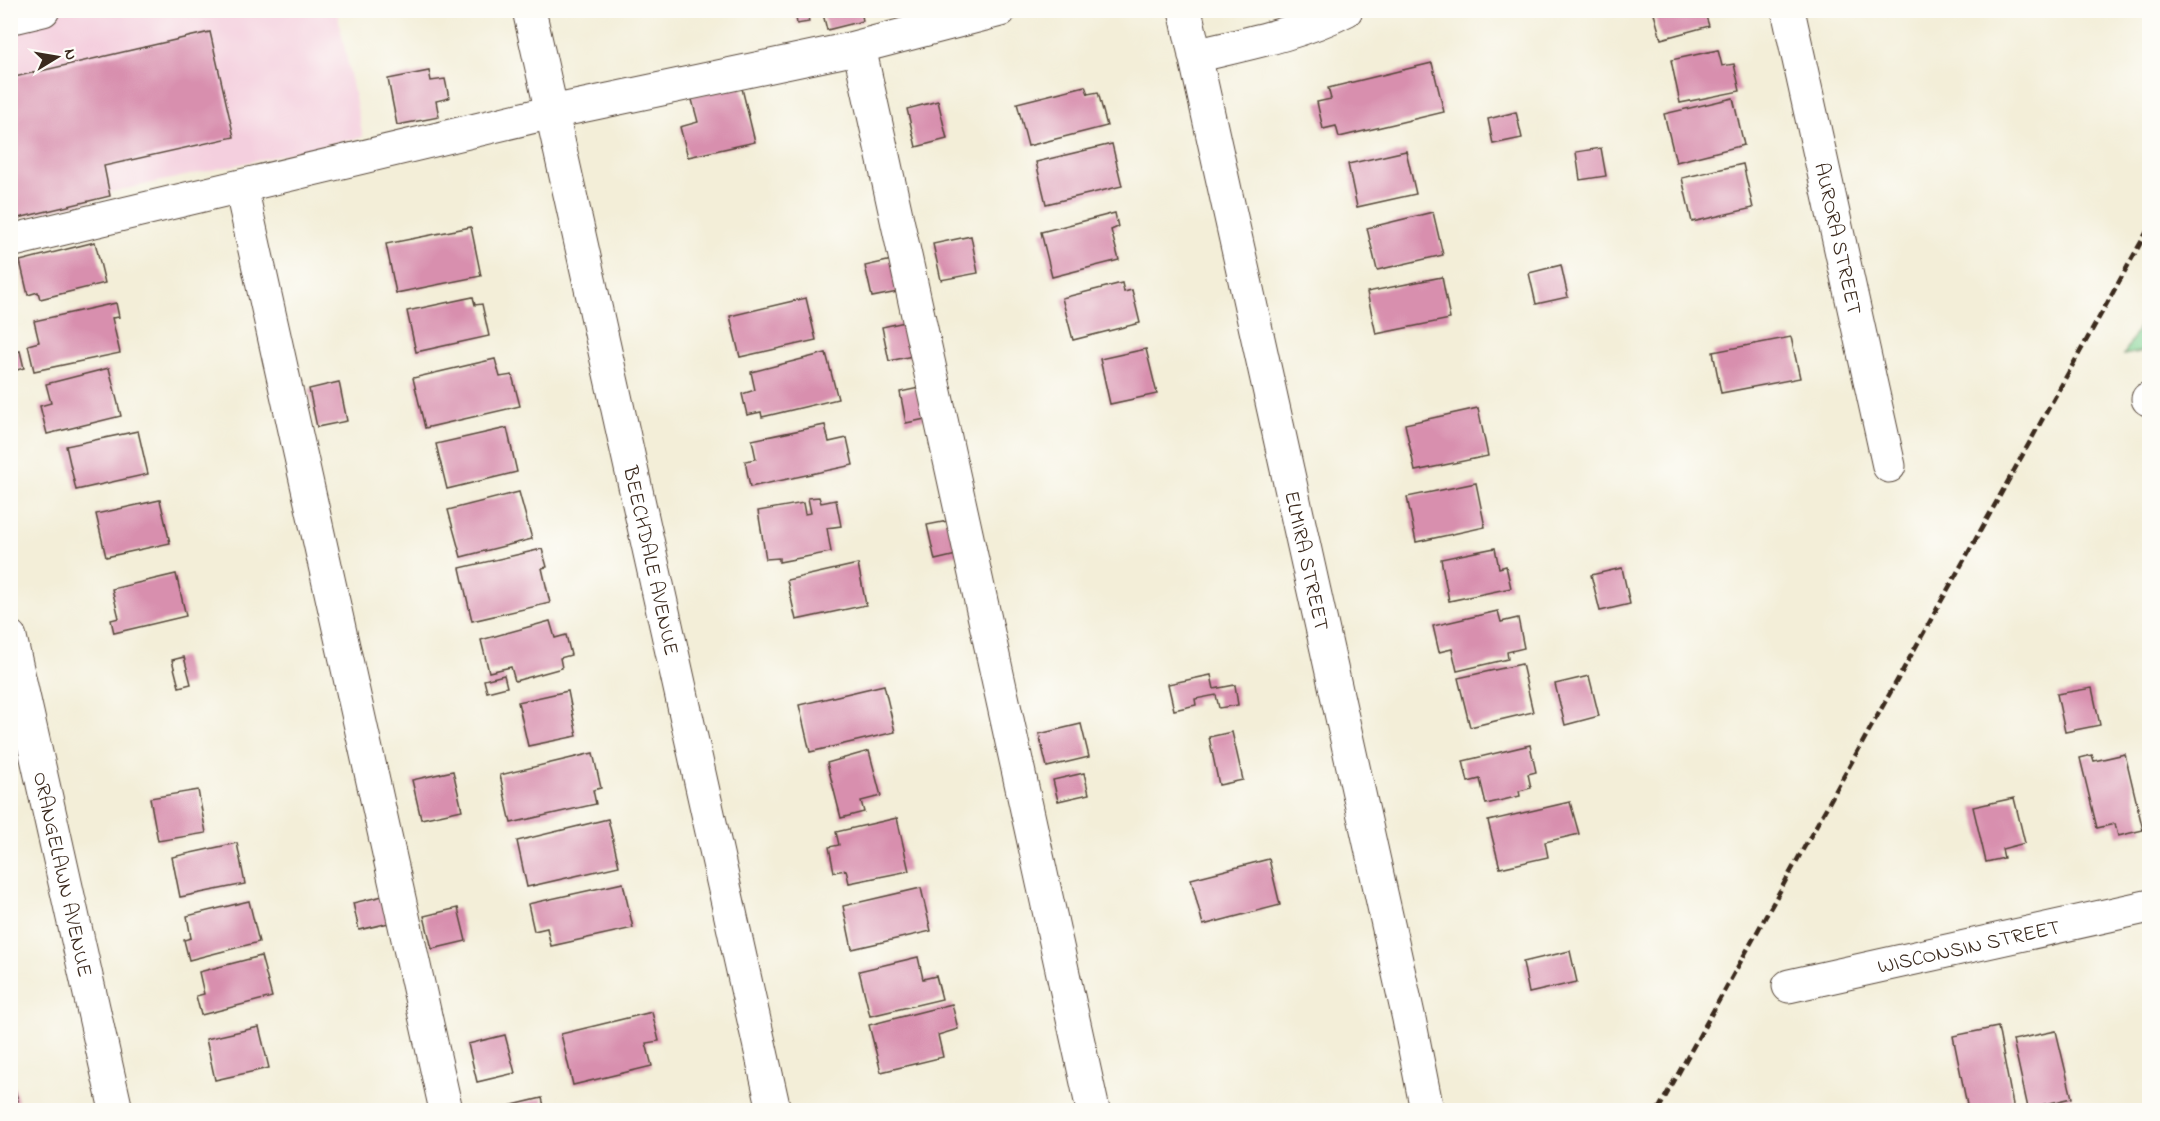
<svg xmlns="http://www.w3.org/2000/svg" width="2160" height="1121" font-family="'Indie Flower',sans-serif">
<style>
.built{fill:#f4cfde}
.green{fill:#82d394;stroke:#5e7e59;stroke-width:1.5}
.building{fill:#d88fae}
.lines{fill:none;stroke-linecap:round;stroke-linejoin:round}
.minor-casing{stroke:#57473a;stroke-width:35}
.minor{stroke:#fff;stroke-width:33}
.rail{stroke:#3b2a1e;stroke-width:4.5;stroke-dasharray:9 4.5;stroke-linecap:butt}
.labels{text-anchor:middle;stroke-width:6;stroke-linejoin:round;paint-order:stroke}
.street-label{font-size:21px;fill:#3b2a1e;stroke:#fdfcf7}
</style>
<rect width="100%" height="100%" fill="#fdfcf7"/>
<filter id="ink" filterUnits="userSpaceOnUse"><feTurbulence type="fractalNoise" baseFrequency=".0167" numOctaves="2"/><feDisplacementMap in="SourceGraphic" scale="12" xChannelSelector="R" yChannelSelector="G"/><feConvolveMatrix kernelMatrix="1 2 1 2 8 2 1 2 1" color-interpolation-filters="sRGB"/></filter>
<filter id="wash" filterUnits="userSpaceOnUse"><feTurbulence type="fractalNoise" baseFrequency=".008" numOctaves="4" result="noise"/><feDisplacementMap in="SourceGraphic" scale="24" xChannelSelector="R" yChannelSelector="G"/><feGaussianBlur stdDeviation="1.35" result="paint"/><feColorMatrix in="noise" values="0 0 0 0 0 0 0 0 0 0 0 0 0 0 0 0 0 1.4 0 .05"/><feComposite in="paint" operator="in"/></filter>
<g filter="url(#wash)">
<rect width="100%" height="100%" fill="#f3eed8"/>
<polygon class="built" points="10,11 337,11 363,137 11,214"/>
<polygon class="green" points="2149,306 2149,350 2124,355"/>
<g id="blocks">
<g class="building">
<polygon points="795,10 807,10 809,22 797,24"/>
<polygon points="822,10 861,10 863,21 827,30"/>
<polygon points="1653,10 1704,10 1709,26 1661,39"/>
<polygon points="210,32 234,137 104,166 110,196 10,220 10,78"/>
<polygon points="1718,50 1722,66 1734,64 1740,91 1680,103 1671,60"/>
<polygon points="1432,63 1444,112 1339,137 1336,126 1323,129 1317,102 1331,99 1328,88"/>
<polygon points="429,71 431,81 445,79 449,98 436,101 439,117 397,125 388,79"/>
<polygon points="741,84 755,142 688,157 680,127 698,122 691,96"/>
<polygon points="1085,86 1088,94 1098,92 1107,126 1028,146 1017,103"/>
<polygon points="1733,98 1744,145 1676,162 1664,114"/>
<polygon points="938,101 947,139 916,147 907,109"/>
<polygon points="1516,112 1522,138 1493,144 1488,119"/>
<polygon points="1112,144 1122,186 1046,204 1036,162"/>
<polygon points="1601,148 1606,176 1580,180 1576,152"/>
<polygon points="1406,151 1416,194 1357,207 1348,164"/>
<polygon points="1743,164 1753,208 1692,222 1682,178"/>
<polygon points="1433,212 1443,255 1377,270 1367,228"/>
<polygon points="1115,213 1118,227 1111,230 1119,260 1052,277 1041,232"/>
<polygon points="471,227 481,276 396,293 386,244"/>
<polygon points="971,236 978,273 941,280 933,244"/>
<polygon points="95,242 105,283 40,299 38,292 28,295 20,261"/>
<polygon points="901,258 908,290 872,297 865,266"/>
<polygon points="1561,265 1568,297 1536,304 1529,273"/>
<polygon points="1442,277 1450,319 1376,334 1367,292"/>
<polygon points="1122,283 1124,292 1132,290 1140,323 1073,340 1062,298"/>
<polygon points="473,297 475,305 482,304 489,336 416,352 407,311"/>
<polygon points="806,298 816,340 740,357 730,316"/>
<polygon points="116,303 119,317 112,318 120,353 34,371 28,345 39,342 34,321"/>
<polygon points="914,320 922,354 889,361 882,327"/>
<polygon points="1791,337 1800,378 1721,393 1713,352"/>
<polygon points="1146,349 1157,394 1110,404 1100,359"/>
<polygon points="20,351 24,368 10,372 10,353"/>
<polygon points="826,353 838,399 762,417 761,412 747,415 742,394 755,390 751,372"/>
<polygon points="495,359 500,377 512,375 520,406 425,428 413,378"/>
<polygon points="109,368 121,416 47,434 40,406 51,403 46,384"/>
<polygon points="339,382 347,421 317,427 309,389"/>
<polygon points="929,386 935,417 906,423 900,392"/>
<polygon points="1478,408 1488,456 1415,471 1405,424"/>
<polygon points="825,425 829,442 847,438 853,465 750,487 745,461 756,459 752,440"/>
<polygon points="507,428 517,472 447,489 436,444"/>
<polygon points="138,431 148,474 76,490 66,446"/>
<polygon points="1476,483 1485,527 1416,542 1407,497"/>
<polygon points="519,492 532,539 461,557 448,510"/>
<polygon points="819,497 821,503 836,500 841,526 827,528 831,552 779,562 779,558 766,559 758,511 803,503 805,514 811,513 808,498"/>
<polygon points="160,500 170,543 106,557 96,514"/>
<polygon points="958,519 965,553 935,560 927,525"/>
<polygon points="1495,548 1499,568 1506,566 1511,588 1449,601 1441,559"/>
<polygon points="542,549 547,567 542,568 550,603 472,621 460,568"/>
<polygon points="858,564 866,605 796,620 787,580"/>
<polygon points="1622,568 1630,604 1600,611 1591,575"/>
<polygon points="176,574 186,616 114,633 111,620 119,618 112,589"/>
<polygon points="1498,611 1501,622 1518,618 1524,648 1507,652 1508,659 1457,671 1452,649 1439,652 1433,626"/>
<polygon points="550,621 555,638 566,635 571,655 560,658 562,668 515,681 511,667 489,672 481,640"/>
<polygon points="184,657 191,684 179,687 172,660"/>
<polygon points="1522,664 1533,712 1470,727 1458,678"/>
<polygon points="504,675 507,687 487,692 484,680"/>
<polygon points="1211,675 1214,689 1235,685 1238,705 1219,708 1216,695 1195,699 1196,705 1174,710 1168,684"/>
<polygon points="1589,676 1599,716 1565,725 1555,684"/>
<polygon points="884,685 895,732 810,752 799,705"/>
<polygon points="2092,688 2100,725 2065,732 2057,694"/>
<polygon points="568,691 577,736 528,746 518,702"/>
<polygon points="1081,724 1089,757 1047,767 1039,734"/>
<polygon points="1232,732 1243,780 1219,785 1209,737"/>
<polygon points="1530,745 1536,772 1528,774 1531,788 1519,791 1520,796 1486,804 1480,779 1468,782 1463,761"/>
<polygon points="869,751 881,796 861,801 864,812 841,818 827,763"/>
<polygon points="593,753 601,788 593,790 596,804 511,823 500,775"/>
<polygon points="2125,754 2143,830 2118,836 2115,824 2097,828 2080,758 2092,755 2094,761"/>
<polygon points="453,771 462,810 421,819 412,780"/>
<polygon points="1084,773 1089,794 1058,801 1053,780"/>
<polygon points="198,790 206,833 158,841 150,798"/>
<polygon points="2014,798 2025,843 2002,849 2004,858 1986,862 1973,807"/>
<polygon points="1570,802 1579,834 1545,842 1548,857 1500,868 1488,821"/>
<polygon points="897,818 909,871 849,883 846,870 834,872 829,847 839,845 836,832"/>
<polygon points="608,819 619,866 527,887 517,841"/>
<polygon points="237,843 245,884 180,897 172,857"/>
<polygon points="1269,859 1280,905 1203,925 1191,879"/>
<polygon points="623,883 633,928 551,946 547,928 534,931 528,904"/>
<polygon points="921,888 931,931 852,949 843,906"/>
<polygon points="383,896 389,923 359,930 353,903"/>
<polygon points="249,901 259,942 189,960 184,940 191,938 187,916"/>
<polygon points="458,908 466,941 432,949 424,916"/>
<polygon points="1570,951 1577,982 1529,993 1523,962"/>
<polygon points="261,956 272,997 201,1015 196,996 204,994 199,972"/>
<polygon points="918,957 923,979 936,976 942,999 870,1016 859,971"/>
<polygon points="952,1004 958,1029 938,1035 943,1057 881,1072 869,1025"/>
<polygon points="652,1012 659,1041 646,1043 652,1066 573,1085 561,1034"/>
<polygon points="259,1027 269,1068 215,1080 206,1039"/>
<polygon points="1998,1027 2014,1110 1968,1110 1953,1036"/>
<polygon points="2056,1031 2072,1098 2028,1108 2013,1040"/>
<polygon points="505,1035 515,1073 477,1082 468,1044"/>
<polygon points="10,1072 18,1101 10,1103"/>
<polygon points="542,1098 545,1110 492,1110"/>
<polygon points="946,1106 948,1110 929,1110"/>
</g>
</g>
</g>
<g filter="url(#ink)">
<use href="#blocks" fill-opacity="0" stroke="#57473a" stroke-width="1.5"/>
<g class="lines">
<g class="minor-casing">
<g id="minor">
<path id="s1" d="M529 10 774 1110"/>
<path id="s2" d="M1185 10 1409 1019 1427 1110"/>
<path id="s3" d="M1788 10 1889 466"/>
<polyline points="10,11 18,16 43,10"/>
<polyline points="859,47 1093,1110"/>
<path d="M1195 56C1245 44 1299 34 1346 10"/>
<polyline points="241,187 446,1110"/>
<polyline points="10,241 552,112 842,51 1000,10"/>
<polyline points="2148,399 2150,399"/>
<path id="s4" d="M10 637 116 1110"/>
<path id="s5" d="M1789 986 2150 906"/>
</g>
</g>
<use href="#minor" class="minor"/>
<polyline class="rail" points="1658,1110 2150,226"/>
</g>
</g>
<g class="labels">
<g class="street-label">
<text dy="7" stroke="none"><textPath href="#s3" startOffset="234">AURORA STREET</textPath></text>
<text dy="7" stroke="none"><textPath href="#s1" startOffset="564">BEECHDALE AVENUE</textPath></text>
<text dy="7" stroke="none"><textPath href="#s2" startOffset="564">ELMIRA STREET</textPath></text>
<text dy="7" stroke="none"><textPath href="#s4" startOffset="243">ORANGELAWN AVENUE</textPath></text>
<text dy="7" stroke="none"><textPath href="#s5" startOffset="184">WISCONSIN STREET</textPath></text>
</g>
</g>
<rect width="2160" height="1121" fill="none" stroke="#fdfcf7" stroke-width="36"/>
<g transform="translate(57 57) rotate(79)" stroke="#fdfcf7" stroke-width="4.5" paint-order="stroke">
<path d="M0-4.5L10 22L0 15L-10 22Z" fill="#3b2a1e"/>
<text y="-9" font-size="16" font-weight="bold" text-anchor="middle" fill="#3b2a1e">N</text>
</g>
</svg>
